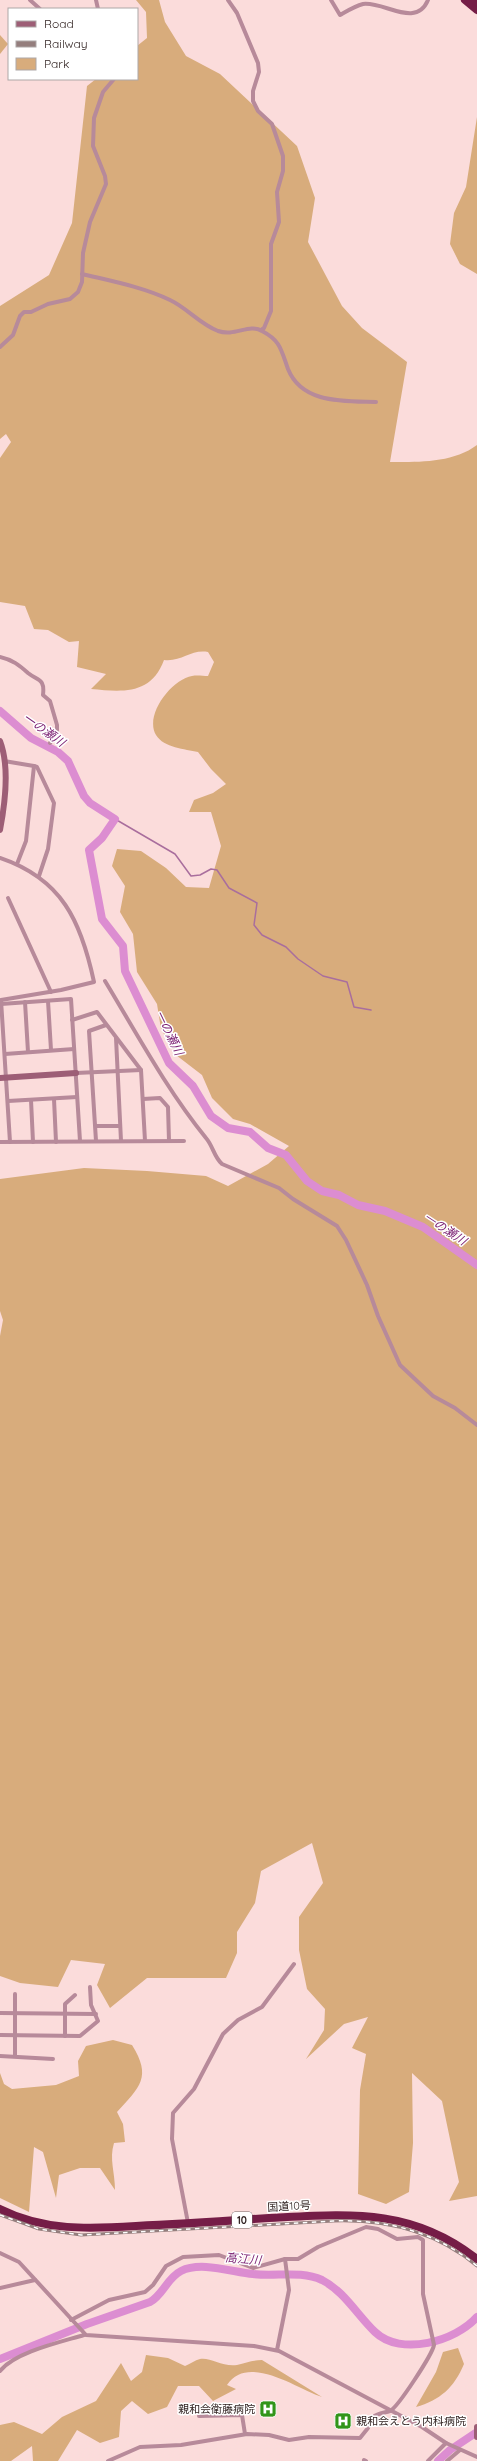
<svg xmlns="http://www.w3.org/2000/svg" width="477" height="2461" font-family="Quicksand,'Noto Sans JP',sans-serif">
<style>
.green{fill:#d8ac7c}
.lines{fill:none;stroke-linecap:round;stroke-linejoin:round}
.stream{stroke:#a96e9d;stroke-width:1.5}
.river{stroke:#dc8dd1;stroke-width:8}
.street{stroke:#b78a9a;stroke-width:4}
.secondary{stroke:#9d5e76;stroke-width:6}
.highway{stroke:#751d47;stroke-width:8}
.rail-casing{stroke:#947e7d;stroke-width:3}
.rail{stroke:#fff;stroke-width:1.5;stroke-dasharray:4.5;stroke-linecap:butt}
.labels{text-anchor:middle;stroke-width:3;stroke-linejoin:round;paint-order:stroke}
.shield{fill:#fff;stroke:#706665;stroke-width:1}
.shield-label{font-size:10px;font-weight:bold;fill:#322423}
.street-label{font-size:11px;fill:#322423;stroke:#fff}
.poi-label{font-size:11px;fill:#322423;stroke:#fff;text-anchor:end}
.water-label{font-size:12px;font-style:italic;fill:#791d71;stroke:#fff}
</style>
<rect width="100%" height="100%" fill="#fbdcdb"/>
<g class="green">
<path d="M136 0H159L165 22 186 56 220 74 297 146 315 198 308 242 342 306 362 328 407 362 390 462C419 462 453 463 477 445V2196L449 2201 459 2182 442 2101 412 2073 413 2143 409 2192 386 2204 358 2194 360 2090 366 2054 352 2048 368 2017 344 2024 306 2059 324 2030 325 2009 307 1989 299 1950V1917L323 1883 312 1843 261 1871 255 1903 237 1932V1953L226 1978H147L110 2008 97 1985 105 1964 71 1960 58 1987 20 1983 0 1976V1336L3 1320 0 1311V1179L84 1168 147 1171 206 1176 228 1186 268 1164 289 1146 250 1124 233 1119 212 1098 202 1075 176 1055 161 1029 157 1004 137 972 133 934 120 912 125 886 112 866 117 849 141 851 166 868 186 887 209 888 221 846 211 812H189L194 800 213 793 226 784 211 769 198 752C185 749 164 748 156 735 144 715 172 679 192 676 197 675 203 676 208 676L214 662 208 652C191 649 182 662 164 660 151 695 123 692 91 689L106 674 77 667 79 641 69 642 48 630 34 629 25 606 0 602V458L11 442 6 434 0 439V306L49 275 72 223 87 86 96 79H137V46L147 38 146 12Z"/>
<polygon points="0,35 8,44 0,54"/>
<polygon points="477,117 477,274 460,264 450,244 454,213 466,187"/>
<path d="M113 2040 132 2045C152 2077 140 2087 117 2112L123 2124 125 2142 114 2143C109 2159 115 2172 115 2190L100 2168H80L59 2175 56 2198 43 2152 34 2147 29 2212 0 2198V2073L4 2084 12 2089 56 2085 79 2076 78 2061 86 2046Z"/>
<path d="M458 2348 464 2364C454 2388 440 2400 416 2407L436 2372 443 2352Z"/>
<path d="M146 2355 168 2358 185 2366C190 2364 195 2360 200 2359 210 2357 222 2367 237 2365 246 2363 252 2360 262 2360L322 2397C297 2389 248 2353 227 2385L236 2389 213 2401 199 2386H178L167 2407 148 2414 132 2401 121 2411 119 2437 100 2443 77 2430 58 2461H33L32 2446 11 2461H0V2425L14 2422 42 2434 62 2417 96 2401 121 2363 131 2381 142 2372Z"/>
</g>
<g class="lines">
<polyline class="stream" points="115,819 175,854 191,876 200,875 211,869 217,870 229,888 257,903 254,925 262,935 286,947 298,959 323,976 347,982 354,1007 371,1010"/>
<g class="river">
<polyline points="0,711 31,738 58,752 68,761 84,796 90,803 115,819 102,838 89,850 102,919 123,946 125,971 169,1063 193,1086 211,1116 228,1128 250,1132 268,1148 286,1155 307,1181 322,1191 339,1195 358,1205 385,1211 423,1227 477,1265"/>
<path d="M0 2359 87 2324 150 2302C163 2295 167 2278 181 2271 201 2261 232 2272 253 2274 276 2277 300 2270 322 2280 344 2291 358 2316 375 2332 401 2357 456 2341 477 2317"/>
<polyline points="438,2461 450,2450 477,2432"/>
</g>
<g class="street">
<polyline points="30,0 40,9"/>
<polyline points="96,0 98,9"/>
<polyline points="228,0 237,13 258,63 259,72 253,91 253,101 258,111 272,124 283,156 283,171 277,192 279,222 271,244 271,311 264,328 261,330"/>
<path d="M331 0 340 15C347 11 355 6 363 4 384 1 416 29 428 0"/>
<path d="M82 274C111 281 143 287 170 300 187 308 200 324 218 331 235 337 249 323 262 331 281 341 281 350 288 369 302 404 344 401 376 402"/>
<polyline points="0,347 13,335 20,316 24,312 31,312 48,304 70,299 78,292 82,282 83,253 90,222 106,184 105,176 93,146 94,118 103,92 114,79"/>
<path d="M0 657C13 660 19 665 28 673 38 681 45 678 43 695L50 701 57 725V730L50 743"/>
<polyline points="4,761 34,766 26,841 17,864"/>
<polyline points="34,766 37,767 54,803 48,849 39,876"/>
<path d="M0 858C62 879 81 921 94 982L61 990 1 1000 10 1142"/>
<polyline points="8,898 51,992"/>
<path d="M105 981C137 1034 167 1090 206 1138 213 1146 214 1157 222 1164L279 1188 293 1199 337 1226 346 1240 367 1285 378 1316 400 1365 433 1396 455 1408 477 1425"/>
<polyline points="48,1001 51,1050"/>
<polyline points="25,1002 28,1052"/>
<polyline points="1,1004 71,999 80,1141"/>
<polyline points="72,1020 97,1012 141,1070 145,1141"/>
<polyline points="116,1038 121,1141"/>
<polyline points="5,1054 74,1049"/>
<polyline points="76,1073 141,1070"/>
<polyline points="54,1099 56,1142"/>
<polyline points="143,1099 160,1098 168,1107 169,1141"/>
<polyline points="31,1100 33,1142"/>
<polyline points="8,1101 77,1097"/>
<polyline points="96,1126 120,1126"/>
<polyline points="96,1141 89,1031 106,1025"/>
<polyline points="0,1142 184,1141"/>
<polyline points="0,2013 96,2014"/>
<polyline points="0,2035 80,2036 98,2021 91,2005 90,1987"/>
<polyline points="65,2036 65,2004 75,1995"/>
<polyline points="0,2056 53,2059"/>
<polyline points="15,2056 15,1994"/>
<polyline points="188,2223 172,2139 173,2113 194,2089 223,2034 238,2020 262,2007 294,1964"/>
<polyline points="0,2253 19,2262 86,2335 254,2346 279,2351 422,2427 446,2443 477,2457"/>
<polyline points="0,2288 35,2280"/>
<polyline points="71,2320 109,2300 145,2292 153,2285 166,2266 183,2257 219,2255 253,2268 285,2259"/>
<path d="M0 2371C15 2352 61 2342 84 2335"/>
<polyline points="199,2416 242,2415 245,2434"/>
<polyline points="364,2460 366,2461"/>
<path d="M108 2461 140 2447 181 2445 247 2434 269 2435 289 2440 309 2437 360 2438 368 2428 373 2417C378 2413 384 2413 390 2411 398 2407 432 2355 434 2345L423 2294V2240L418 2237 397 2239 378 2229 366 2227 318 2247 298 2259H285L289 2290 277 2350"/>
<polyline points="428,2461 446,2443"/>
<polyline points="447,2461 460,2450"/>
</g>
<g class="secondary">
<path d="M0 741C10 767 5 804 0 830"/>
<polyline points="0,1078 76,1073"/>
<polyline points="477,2427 477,2437"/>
</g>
<g class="highway">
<polyline points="465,0 477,10"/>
<polyline points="475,0 477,2"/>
<path d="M0 2209C44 2231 89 2229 136 2226 181 2224 225 2221 269 2218 348 2214 411 2207 477 2259"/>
</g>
<g class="rail-casing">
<path id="rail" d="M0 2215 39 2229 81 2235 333 2221C387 2219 436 2232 477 2266"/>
</g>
<use href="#rail" class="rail"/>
</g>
<defs>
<g id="hospital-square" transform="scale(0.9)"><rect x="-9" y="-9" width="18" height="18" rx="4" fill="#319519" stroke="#fff"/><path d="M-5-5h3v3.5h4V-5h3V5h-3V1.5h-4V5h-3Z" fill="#fff"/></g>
</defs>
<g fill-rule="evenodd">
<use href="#hospital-square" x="268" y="2409"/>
<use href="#hospital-square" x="343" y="2421"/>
</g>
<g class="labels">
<rect class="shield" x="232" y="2212" width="20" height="16" rx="3"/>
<g class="shield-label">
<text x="242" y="2224">10</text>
</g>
<g class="street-label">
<text transform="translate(289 2206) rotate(-3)" y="4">国道10号</text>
</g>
<g class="poi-label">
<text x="255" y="2413">親和会衛藤病院</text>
<text x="356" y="2425" text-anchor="start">親和会えとう内科病院</text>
</g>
<g class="water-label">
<text transform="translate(44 730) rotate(35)" y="4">一の瀬川</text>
<text transform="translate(169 1033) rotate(64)" y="4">一の瀬川</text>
<text transform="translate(445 1229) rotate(33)" y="4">一の瀬川</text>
<text transform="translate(243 2259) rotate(5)" y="4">高江川</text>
</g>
</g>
<rect x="8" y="8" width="130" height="72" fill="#ffffff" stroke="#ada7a7"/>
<rect x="16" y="21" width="20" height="6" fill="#9d5e76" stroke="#ada7a7"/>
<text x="44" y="28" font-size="12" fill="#322423">Road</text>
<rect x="16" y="41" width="20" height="6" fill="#947e7d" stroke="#ada7a7"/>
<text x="44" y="48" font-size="12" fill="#322423">Railway</text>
<rect x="16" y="58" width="20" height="12" fill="#d8ac7c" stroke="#ada7a7"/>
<text x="44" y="68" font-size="12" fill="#322423">Park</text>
</svg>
